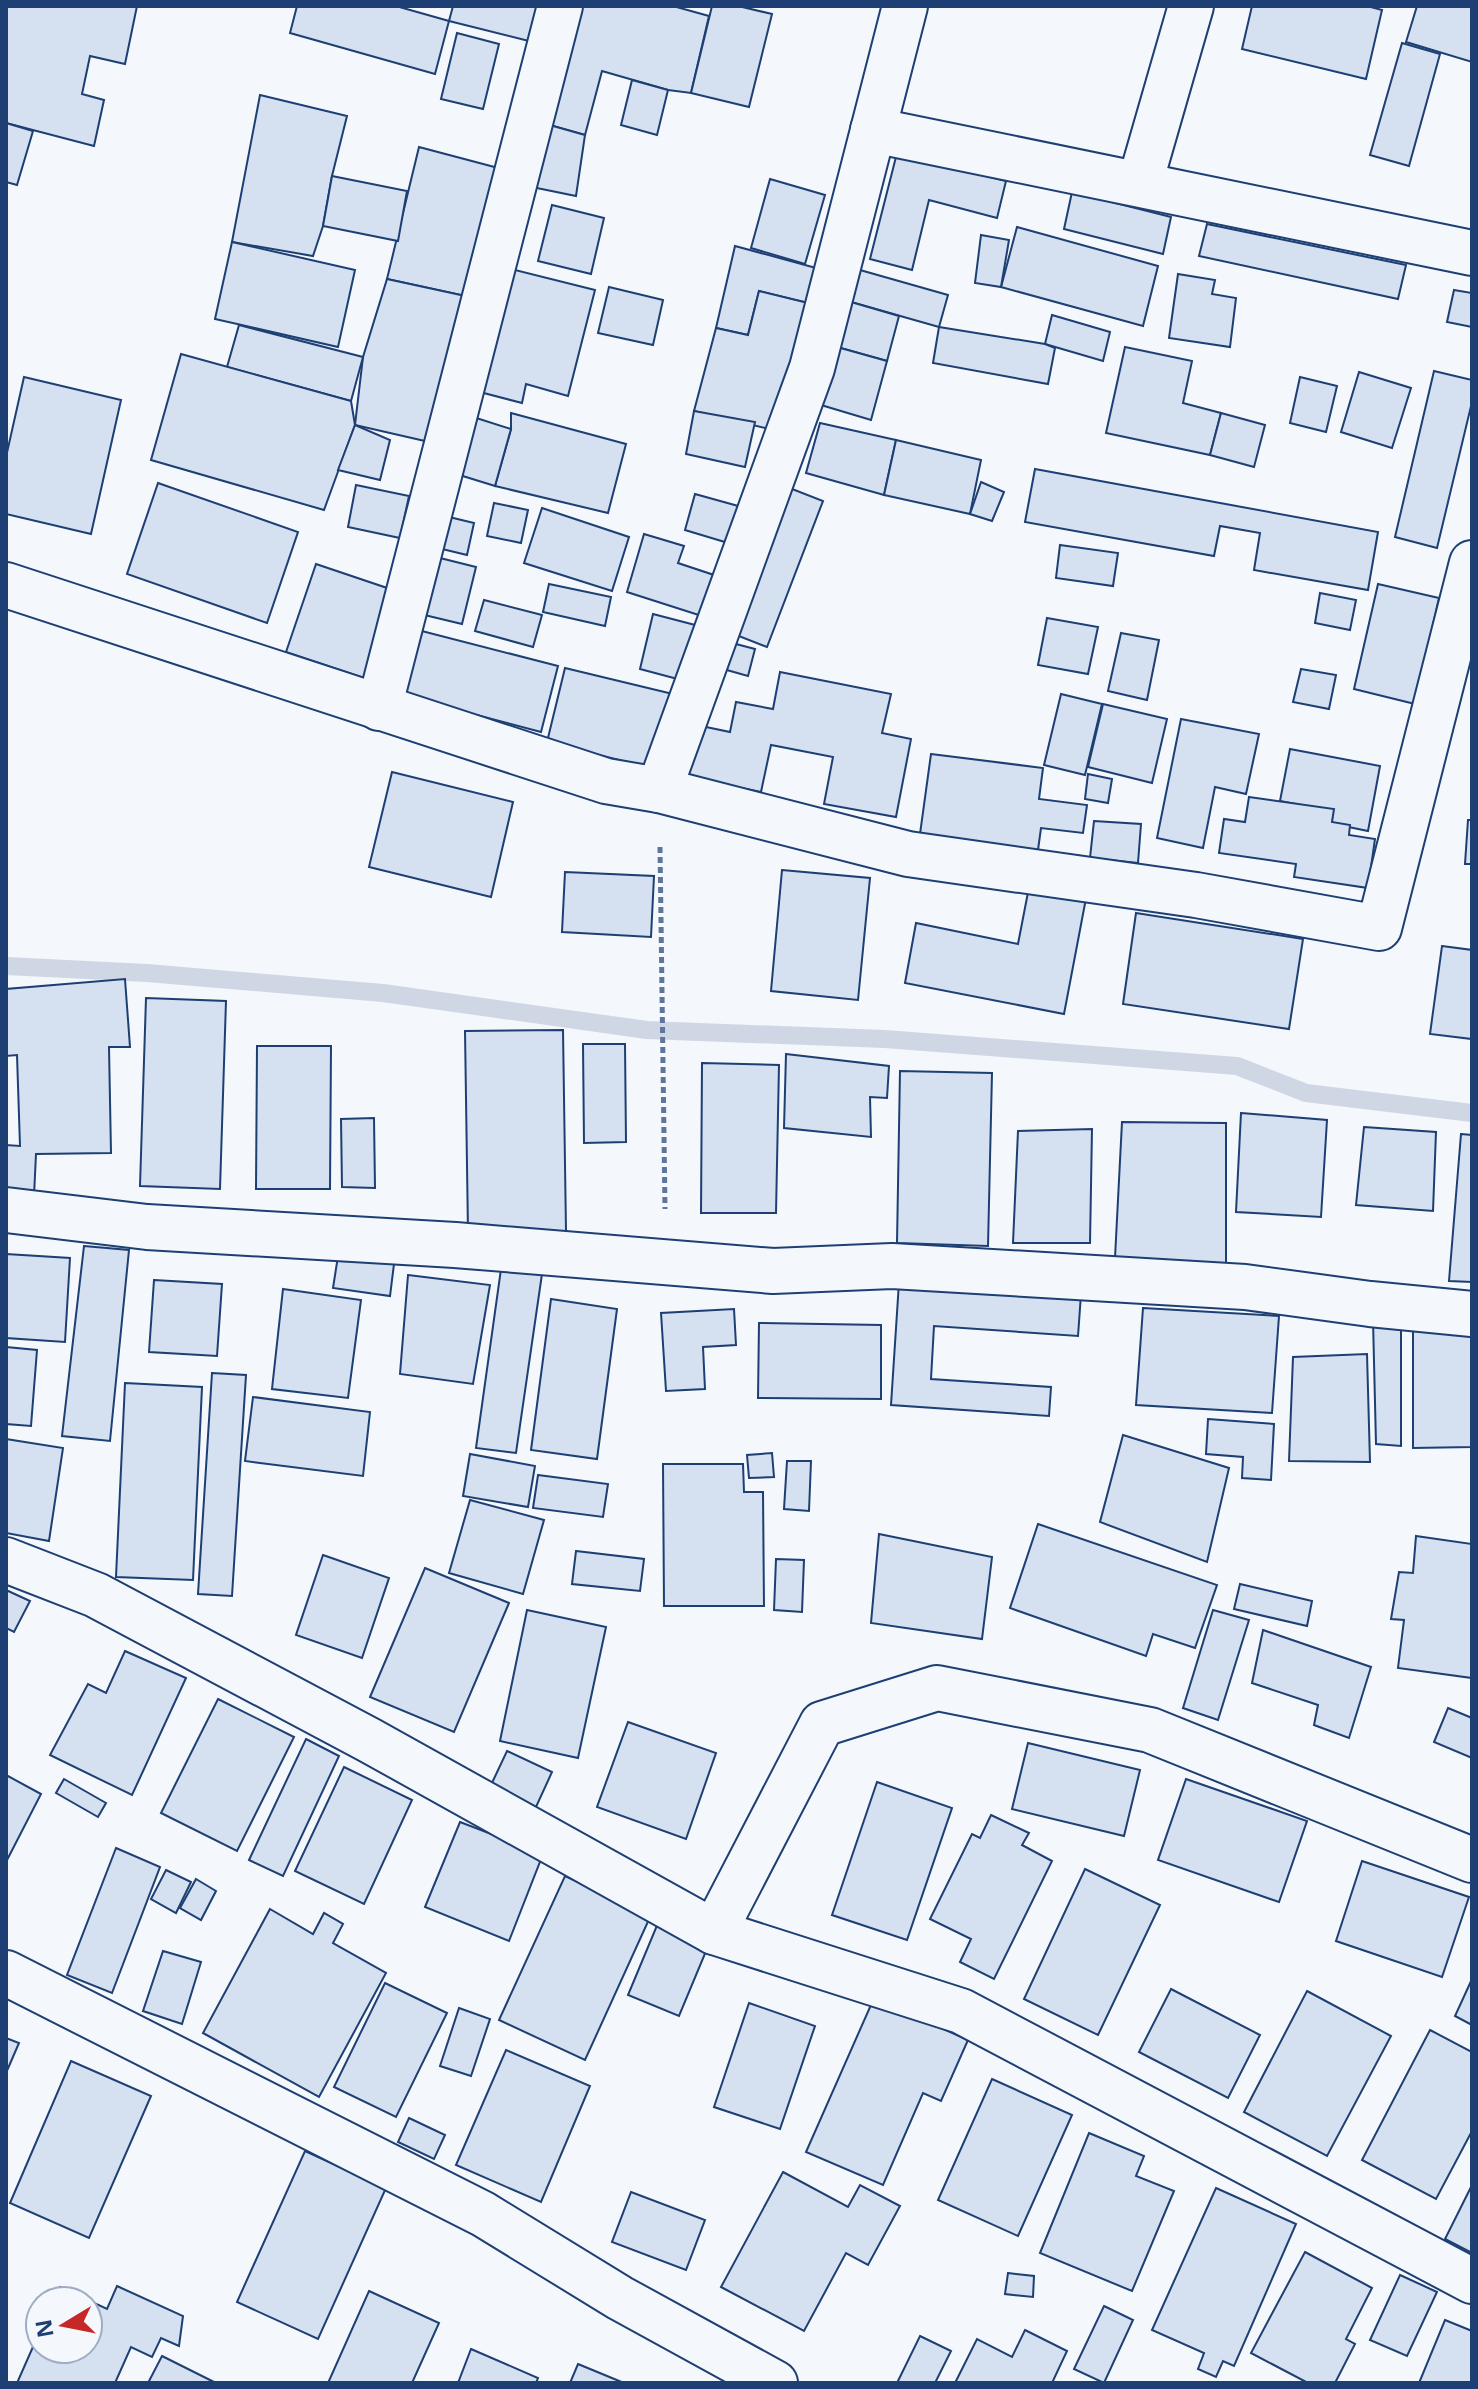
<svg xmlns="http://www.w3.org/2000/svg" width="1478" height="2389" font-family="'Noto Sans',sans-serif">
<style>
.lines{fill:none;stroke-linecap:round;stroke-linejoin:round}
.stream{stroke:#cfd7e4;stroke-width:18}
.building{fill:#d5e0f0;stroke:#1d3f73;stroke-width:2}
.street-casing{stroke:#1d3f73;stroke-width:48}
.path{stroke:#5e769c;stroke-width:5;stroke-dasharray:6 4;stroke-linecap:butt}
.street{stroke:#f4f7fb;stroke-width:44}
</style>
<rect width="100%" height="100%" fill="#f4f7fb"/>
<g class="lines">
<polyline class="stream" points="6,966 147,973 383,993 647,1030 885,1039 1237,1066 1306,1093 1472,1113"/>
</g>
<g class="building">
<polygon points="6,6 137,6 125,64 90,56 82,94 104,100 94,146 6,123"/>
<polygon points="297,6 396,6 449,21 435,74 290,33"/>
<polygon points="453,6 541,6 533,42 449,21"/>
<polygon points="578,6 673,6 709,16 691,93 668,90 602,71 585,135 546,124"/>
<polygon points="712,6 738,6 772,14 749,107 691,93"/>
<polygon points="1252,6 1367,6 1382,10 1366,79 1242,49"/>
<polygon points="1417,6 1472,6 1472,62 1406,42"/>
<polygon points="457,33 499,44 483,109 441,99"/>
<polygon points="1402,43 1440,54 1409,166 1370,155"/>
<polygon points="632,80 668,90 657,135 621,125"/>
<polygon points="260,95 347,116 332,176 323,226 313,256 232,242"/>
<polygon points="6,123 33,131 17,185 6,182"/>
<polygon points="546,124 585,135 576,196 527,186"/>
<polygon points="419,147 502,169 470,297 387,279"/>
<polygon points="897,153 1006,181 997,218 929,200 912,270 870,259"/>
<polygon points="332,176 407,191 398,241 323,226"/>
<polygon points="770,179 825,195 805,264 751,248"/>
<polygon points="1072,192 1171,217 1163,254 1064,229"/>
<polygon points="552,205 604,218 591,274 538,261"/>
<polygon points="1207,224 1406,265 1398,299 1199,256"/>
<polygon points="1017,227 1158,266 1143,326 1001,287"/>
<polygon points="981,235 1009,240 1001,287 975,283"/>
<polygon points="232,242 355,270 338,347 215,319"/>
<polygon points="735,246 816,268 808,303 759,291 748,335 716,328"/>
<polygon points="507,268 595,290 568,396 526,384 522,403 476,391"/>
<polygon points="860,270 948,295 939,327 851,302"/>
<polygon points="1178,274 1215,280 1212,294 1236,298 1230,347 1169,338"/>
<polygon points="387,279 470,297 438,444 355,425 363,357"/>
<polygon points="609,287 663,300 653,345 598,333"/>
<polygon points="1454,290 1472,293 1472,327 1447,322"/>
<polygon points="759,291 808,303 778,431 694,411 716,328 748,335"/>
<polygon points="851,302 899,316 887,361 837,347"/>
<polygon points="1052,315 1110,332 1103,361 1045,344"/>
<polygon points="239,325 363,357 351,401 227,367"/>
<polygon points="939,327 1045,344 1055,348 1048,384 933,363"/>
<polygon points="837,347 887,361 871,420 821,405"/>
<polygon points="1125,347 1192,361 1183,403 1221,413 1210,455 1106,433"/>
<polygon points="181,354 351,401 355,425 324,510 151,460"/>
<polygon points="1434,371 1472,380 1472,402 1437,548 1395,537"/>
<polygon points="1359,372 1411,388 1392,448 1341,432"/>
<polygon points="24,377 121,400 91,534 6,514 6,457"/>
<polygon points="1300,377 1337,386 1326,432 1290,423"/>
<polygon points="694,411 755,422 745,467 686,454"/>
<polygon points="511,413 626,444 608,513 495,486 511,429"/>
<polygon points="1221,413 1265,425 1254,467 1210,455"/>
<polygon points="470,416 511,429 495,486 453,473"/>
<polygon points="820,423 896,440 884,495 806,473"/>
<polygon points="355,425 390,440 380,480 338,470"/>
<polygon points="896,440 981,460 970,514 884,495"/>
<polygon points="1035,469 1378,532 1368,590 1254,570 1260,533 1220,526 1214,556 1025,522"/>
<polygon points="981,482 1004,492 992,521 970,514"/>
<polygon points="158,483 298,532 267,623 127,574"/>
<polygon points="356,485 409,496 400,538 348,527"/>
<polygon points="787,487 823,501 767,647 731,633"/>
<polygon points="695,494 749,509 738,546 685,530"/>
<polygon points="494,503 528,510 521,543 487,536"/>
<polygon points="542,508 629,537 612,591 524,563"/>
<polygon points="445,516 474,523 467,555 438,548"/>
<polygon points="644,534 684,546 678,563 720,577 708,618 627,592"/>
<polygon points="1060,545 1118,553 1113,586 1056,578"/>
<polygon points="428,555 476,567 462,624 416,613"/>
<polygon points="316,564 393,590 364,678 286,652"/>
<polygon points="549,584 611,597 605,626 543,612"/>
<polygon points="1378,584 1439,598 1415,704 1354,689"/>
<polygon points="1320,593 1356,600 1350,630 1315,623"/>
<polygon points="484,600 542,615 533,647 475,631"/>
<polygon points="653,614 699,626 685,681 640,669"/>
<polygon points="1047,618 1098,627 1088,674 1038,665"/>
<polygon points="414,629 558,666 541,732 397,694"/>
<polygon points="1121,633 1159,640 1147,700 1108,691"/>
<polygon points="717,639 755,649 748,676 709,665"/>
<polygon points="565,668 677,695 659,770 547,742"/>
<polygon points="1301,669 1336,675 1329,709 1293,702"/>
<polygon points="780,672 891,694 882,733 911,739 896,817 824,804 833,757 771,745 761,792 677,775 687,723 730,732 736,702 773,709"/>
<polygon points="1061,694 1102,704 1085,775 1044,765"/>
<polygon points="1103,704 1167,719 1152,783 1088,767"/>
<polygon points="1181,719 1259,734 1246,794 1215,787 1203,848 1157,838"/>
<polygon points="1290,749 1380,766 1368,831 1329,823 1332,811 1280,801"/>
<polygon points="931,754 1043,768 1039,799 1087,805 1083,833 1041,828 1038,850 920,834"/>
<polygon points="392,772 513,802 491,897 369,867"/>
<polygon points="1088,774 1112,779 1108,803 1085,799"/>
<polygon points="1249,797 1334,809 1332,822 1350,825 1349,835 1375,839 1368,888 1294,877 1296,864 1219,853 1224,819 1245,822"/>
<polygon points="1468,820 1472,820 1472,864 1465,864"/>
<polygon points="1094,821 1141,824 1138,863 1090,858"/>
<polygon points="782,870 870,878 858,1000 771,991"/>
<polygon points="565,872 654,876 651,937 562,932"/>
<polygon points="1030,882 1087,893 1064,1014 905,983 916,923 1018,944"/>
<polygon points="1136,913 1303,939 1289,1029 1123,1004"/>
<polygon points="1442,946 1472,950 1472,1039 1430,1034"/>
<polygon points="125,979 130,1047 109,1047 111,1153 36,1154 34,1196 6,1195 6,1145 20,1146 17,1055 6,1056 6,989"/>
<polygon points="146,998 226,1001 220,1189 140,1186"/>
<polygon points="563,1030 566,1231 468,1232 465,1031"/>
<polygon points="583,1044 625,1044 626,1142 584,1143"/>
<polygon points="257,1046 331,1046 330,1189 256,1189"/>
<polygon points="786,1054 889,1066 887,1098 870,1097 871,1137 784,1128"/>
<polygon points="702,1063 779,1065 776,1213 701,1213"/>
<polygon points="900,1071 992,1073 988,1246 897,1243"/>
<polygon points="1241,1113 1327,1120 1321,1217 1236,1212"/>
<polygon points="374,1118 375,1188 342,1187 341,1119"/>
<polygon points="1122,1122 1226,1123 1226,1266 1115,1258"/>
<polygon points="1364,1127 1436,1132 1433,1211 1356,1205"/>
<polygon points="1092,1129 1090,1243 1013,1243 1018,1131"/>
<polygon points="1461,1134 1472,1135 1472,1282 1449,1281"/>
<polygon points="84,1246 129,1250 110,1441 62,1436"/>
<polygon points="6,1254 70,1258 65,1342 6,1338"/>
<polygon points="338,1256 394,1264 390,1296 333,1288"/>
<polygon points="501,1269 542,1274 516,1453 476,1448"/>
<polygon points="408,1275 490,1285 473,1384 400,1374"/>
<polygon points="154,1280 222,1284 217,1356 149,1352"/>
<polygon points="899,1282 1081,1294 1078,1336 934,1326 931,1379 1051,1387 1049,1416 891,1405"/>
<polygon points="283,1289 361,1300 348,1398 272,1389"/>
<polygon points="551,1299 617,1309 597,1459 531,1450"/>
<polygon points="1143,1308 1279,1316 1272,1413 1136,1405"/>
<polygon points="734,1309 736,1345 703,1347 705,1389 666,1391 661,1313"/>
<polygon points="1373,1320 1401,1320 1401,1446 1376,1444"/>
<polygon points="1472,1322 1472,1447 1413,1448 1413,1323"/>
<polygon points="759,1323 881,1325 881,1399 758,1398"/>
<polygon points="6,1347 37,1350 31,1426 6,1424"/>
<polygon points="1367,1354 1370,1462 1289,1461 1293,1357"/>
<polygon points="212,1373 246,1375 232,1596 198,1594"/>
<polygon points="125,1383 202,1387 193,1580 116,1577"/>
<polygon points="253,1397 370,1412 363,1476 245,1461"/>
<polygon points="1208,1419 1274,1424 1271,1480 1242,1478 1243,1457 1206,1454"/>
<polygon points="1123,1435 1229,1468 1207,1562 1100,1522"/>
<polygon points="6,1439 63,1448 49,1541 6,1533"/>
<polygon points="772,1453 774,1477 749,1478 747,1455"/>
<polygon points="470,1454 535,1466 528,1507 463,1496"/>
<polygon points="787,1461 811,1461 809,1511 784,1509"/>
<polygon points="663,1464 743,1464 744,1492 763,1492 764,1606 664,1606"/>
<polygon points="538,1475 608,1484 603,1517 533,1508"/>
<polygon points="470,1500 544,1520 523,1594 449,1573"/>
<polygon points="1038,1524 1217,1585 1195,1648 1153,1634 1146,1656 1010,1608"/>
<polygon points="879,1534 992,1557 982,1639 871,1623"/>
<polygon points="1416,1536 1472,1544 1472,1678 1398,1668 1404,1620 1391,1619 1399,1572 1413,1573"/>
<polygon points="576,1551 644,1559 640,1591 572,1584"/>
<polygon points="323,1555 389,1578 362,1658 296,1635"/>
<polygon points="776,1559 804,1560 802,1612 774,1610"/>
<polygon points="425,1568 509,1603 454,1732 370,1697"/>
<polygon points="1240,1584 1312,1601 1307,1626 1234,1609"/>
<polygon points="6,1590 30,1601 14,1632 6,1628"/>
<polygon points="527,1610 606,1627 578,1758 500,1741"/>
<polygon points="1213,1610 1249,1620 1218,1720 1183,1708"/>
<polygon points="1263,1630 1371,1667 1349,1738 1314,1725 1318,1705 1252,1683"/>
<polygon points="125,1651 186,1678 132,1795 50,1755 88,1684 106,1693"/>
<polygon points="218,1699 294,1737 237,1851 161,1813"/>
<polygon points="1448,1708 1472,1718 1472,1758 1434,1742"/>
<polygon points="628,1722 716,1753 686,1839 597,1807"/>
<polygon points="306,1739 339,1756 283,1876 249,1860"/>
<polygon points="1028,1743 1140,1770 1124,1836 1012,1809"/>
<polygon points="507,1751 552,1772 536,1807 491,1785"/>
<polygon points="344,1767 412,1800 364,1904 295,1871"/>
<polygon points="6,1775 41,1794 6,1862"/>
<polygon points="64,1779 106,1803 98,1817 56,1793"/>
<polygon points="1186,1779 1307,1821 1279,1902 1158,1860"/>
<polygon points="877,1782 952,1808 907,1940 832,1915"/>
<polygon points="991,1815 1029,1833 1022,1845 1052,1861 994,1979 960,1962 971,1939 930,1919 972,1834 980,1838"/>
<polygon points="460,1822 543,1854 509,1941 425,1907"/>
<polygon points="116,1848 160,1867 112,1993 67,1975"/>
<polygon points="1362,1861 1469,1897 1442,1977 1336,1941"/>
<polygon points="1085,1869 1160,1905 1098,2035 1024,1999"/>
<polygon points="166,1870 191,1882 176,1913 151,1899"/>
<polygon points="565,1876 651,1915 585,2060 499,2020"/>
<polygon points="196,1879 216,1891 201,1920 180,1908"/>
<polygon points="270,1909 313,1934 324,1913 343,1924 333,1943 386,1973 319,2097 203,2033"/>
<polygon points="663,1911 714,1932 679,2016 628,1995"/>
<polygon points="163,1951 201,1962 182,2024 143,2011"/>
<polygon points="1472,1979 1472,2025 1455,2016"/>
<polygon points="385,1983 447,2013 396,2117 334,2087"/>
<polygon points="1171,1989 1260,2035 1228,2098 1139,2052"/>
<polygon points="1307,1991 1391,2036 1327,2156 1244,2112"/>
<polygon points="874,1998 968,2040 941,2101 923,2093 883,2185 806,2152"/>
<polygon points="749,2003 815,2026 780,2129 714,2107"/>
<polygon points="459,2008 490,2019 471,2076 440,2066"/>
<polygon points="1430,2030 1472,2052 1472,2131 1436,2199 1362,2160"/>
<polygon points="6,2038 19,2043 6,2073"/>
<polygon points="506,2050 590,2086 541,2202 456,2165"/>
<polygon points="71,2061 151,2096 89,2238 10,2203"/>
<polygon points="992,2079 1072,2115 1018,2236 938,2200"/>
<polygon points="409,2118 445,2135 434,2159 398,2142"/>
<polygon points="1089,2133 1144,2156 1136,2176 1174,2191 1132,2291 1040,2253"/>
<polygon points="305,2151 386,2188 318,2339 237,2302"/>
<polygon points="783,2172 848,2207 860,2185 900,2206 868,2265 846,2253 804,2331 721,2287"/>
<polygon points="1472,2185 1472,2253 1445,2239"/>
<polygon points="1216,2188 1296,2224 1234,2366 1223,2361 1216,2377 1198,2369 1204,2353 1152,2330"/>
<polygon points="631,2192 705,2220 686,2270 612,2242"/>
<polygon points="1305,2252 1372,2288 1346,2339 1355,2344 1335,2383 1308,2383 1251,2353"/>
<polygon points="1008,2273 1034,2276 1033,2297 1005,2294"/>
<polygon points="1400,2275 1437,2292 1407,2356 1370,2340"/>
<polygon points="117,2286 183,2316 179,2346 161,2338 152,2357 131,2347 115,2383 17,2383 40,2331 40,2349 88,2349 88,2301 53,2301 60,2287 107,2309"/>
<polygon points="369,2291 439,2323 412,2383 328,2383"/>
<polygon points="1104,2306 1133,2320 1104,2383 1074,2369"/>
<polygon points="1445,2320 1472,2331 1472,2383 1419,2383"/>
<polygon points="1025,2330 1067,2351 1052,2383 955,2383 977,2339 1012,2357"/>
<polygon points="920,2336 951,2351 935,2383 897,2383"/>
<polygon points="471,2349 538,2378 536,2383 458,2383"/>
<polygon points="162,2356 216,2383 148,2383"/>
<polygon points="578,2364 624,2383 570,2383"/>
</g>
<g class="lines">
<g class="street-casing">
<g id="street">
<polyline points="873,130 1472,253"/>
<polyline points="1140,183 1191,6"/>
<polyline points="6,585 606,781 659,790 908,854 1196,895 1379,928 1472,563"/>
<polyline points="379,708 560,6"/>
<polyline points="659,790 812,368 905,6"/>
<polyline points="6,1210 147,1227 455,1245 773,1271 892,1266 1245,1287 1370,1304 1472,1314"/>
<polyline points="6,1560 96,1595 369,1740 714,1932 961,2011 1472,2281"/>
<polyline points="714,1932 822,1724 937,1688 1150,1730 1472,1860"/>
<polyline points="6,1973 483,2214 620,2298 775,2383"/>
</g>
</g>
<polyline class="path" points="660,847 665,1209"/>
<use href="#street" class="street"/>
</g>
<rect width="1478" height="2389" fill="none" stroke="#1d3f73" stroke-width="16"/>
<g transform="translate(64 2325) rotate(260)"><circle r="38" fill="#f4f7fb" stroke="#9eadc5" stroke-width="2"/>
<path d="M0-6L14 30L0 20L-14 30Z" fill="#c62828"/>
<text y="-12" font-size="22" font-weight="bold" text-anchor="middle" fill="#1d3f73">N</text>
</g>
</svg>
